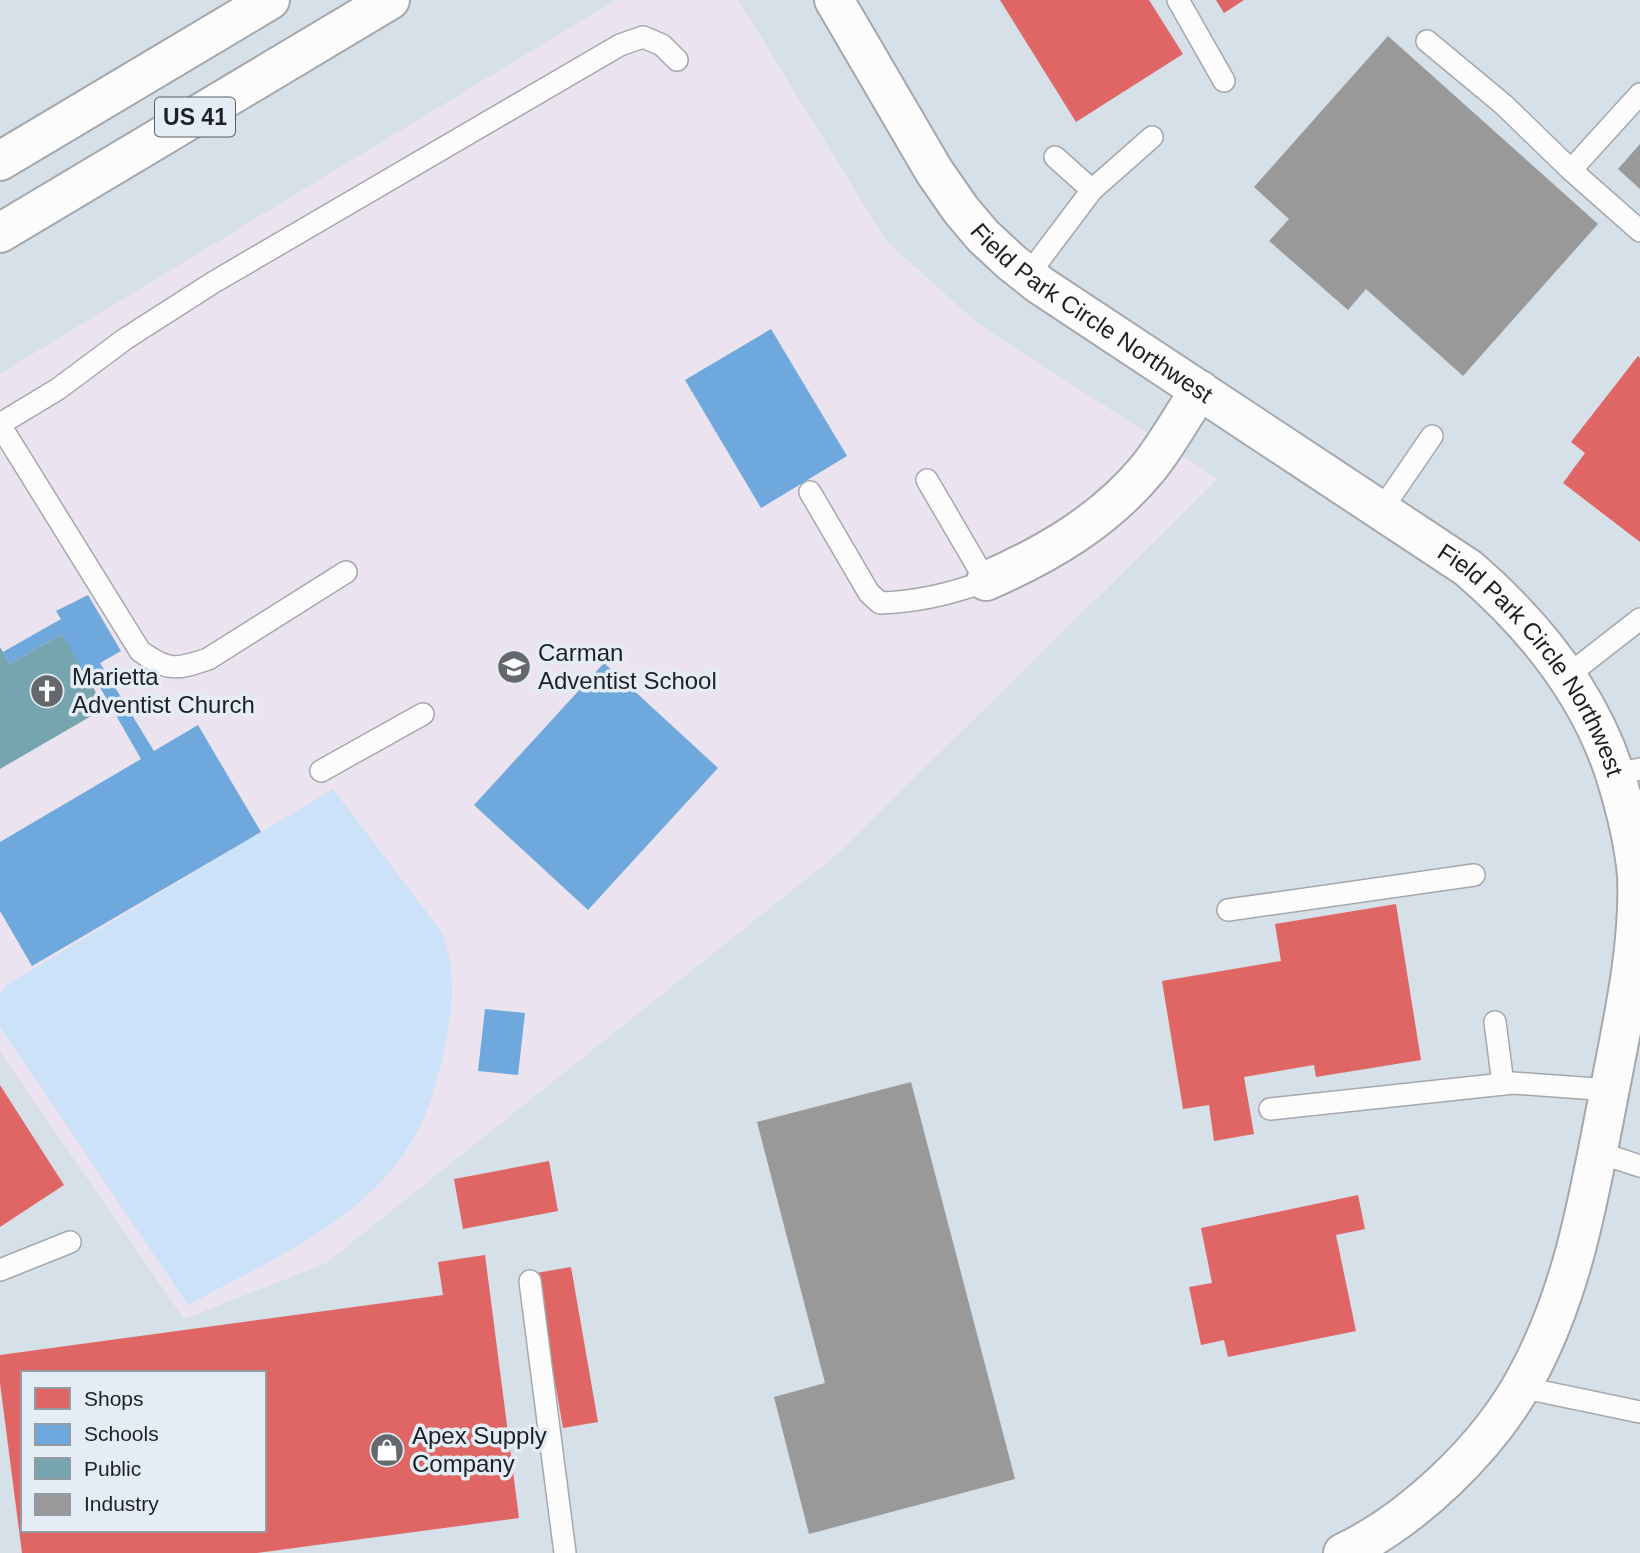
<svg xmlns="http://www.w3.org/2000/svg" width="1640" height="1553" font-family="Arial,sans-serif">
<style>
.built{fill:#d5e0e9;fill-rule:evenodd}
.education{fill:#ebe3ef}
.green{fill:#cbe2f8}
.shops{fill:#e06666;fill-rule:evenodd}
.schools{fill:#6fa8dc}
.public{fill:#76a5af}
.industry{fill:#999}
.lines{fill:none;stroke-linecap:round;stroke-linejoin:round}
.lane-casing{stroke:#a4a8ac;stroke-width:24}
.street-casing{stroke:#a4a8ac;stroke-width:42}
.primary-casing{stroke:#a4a8ac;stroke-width:42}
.lane{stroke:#fcfcfd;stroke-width:21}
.street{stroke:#fcfcfd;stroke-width:38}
.primary{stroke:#fcfcfd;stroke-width:38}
.labels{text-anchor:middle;stroke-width:7;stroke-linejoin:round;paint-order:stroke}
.shield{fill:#e4edf6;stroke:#595e63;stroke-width:2}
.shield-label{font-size:23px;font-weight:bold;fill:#1e2124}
.street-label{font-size:24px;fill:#1e2124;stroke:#e4edf6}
.poi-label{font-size:24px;fill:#1e2124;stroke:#e4edf6;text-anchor:start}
</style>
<rect width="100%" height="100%" fill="#e8edf2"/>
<g class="built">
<polygon points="0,0 616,0 0,374"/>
<path d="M738 0H1640V1553H0V1051L184 1319 326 1263 836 855 1217 479 978 324 886 241ZM23 1373H264V1530H23Z"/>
</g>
<polygon class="education" points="616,0 738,0 886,241 978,324 1218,479 836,855 326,1263 184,1319 0,1051 0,374"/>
<path class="green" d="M333 789 441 931C457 971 453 1009 444 1051 438 1075 433 1099 422 1122 379 1216 273 1258 188 1305L0 1027V995L5 986Z"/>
<g class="shops">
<polygon points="1000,0 1149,0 1183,54 1076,122"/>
<polygon points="1216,0 1244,0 1224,13"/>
<polygon points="1638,356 1640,358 1640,542 1563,483 1585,453 1571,442"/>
<polygon points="1396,904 1421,1060 1316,1077 1314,1065 1244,1077 1254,1134 1214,1141 1209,1105 1183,1109 1162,981 1281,961 1275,924"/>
<polygon points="0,1085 64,1185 0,1227"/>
<polygon points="549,1161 558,1211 463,1229 454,1179"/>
<polygon points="1358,1195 1365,1229 1336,1235 1356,1331 1228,1357 1224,1340 1201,1345 1189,1287 1212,1283 1201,1228"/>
<path d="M485 1255 519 1518 257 1553H22L0 1383V1355L443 1295 438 1262ZM23 1373H264V1530H23Z"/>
<polygon points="571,1267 598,1422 563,1428 536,1273"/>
</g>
<g class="schools">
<polygon points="771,329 847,456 761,508 685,380"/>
<polygon points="88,595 121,651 100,663 154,751 198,725 261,832 32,966 0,911 0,842 141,759 90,670 84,674 62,634 10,664 3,652 61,619 56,611"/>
<polygon points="604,663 718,768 588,910 474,805"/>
<polygon points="485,1009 525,1013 518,1075 478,1071"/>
</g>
<polygon class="public" points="62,634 105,708 0,769 0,647 10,664"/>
<g class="industry">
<polygon points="1388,36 1598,224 1463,376 1366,289 1348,310 1269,241 1289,219 1254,187"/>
<polygon points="1640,144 1640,189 1618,169"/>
<polygon points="911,1082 1015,1479 809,1534 774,1397 825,1383 757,1122"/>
</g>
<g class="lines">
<g class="lane-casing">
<g id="lane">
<polyline points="1178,0 1224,81"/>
<polyline points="1427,41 1504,105 1571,170"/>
<polyline points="1640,94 1571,170 1640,231"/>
<polyline points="1055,157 1092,190"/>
<polyline points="1028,275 1092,190 1152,137"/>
<polyline points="0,424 58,389 125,339 214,282 620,45 643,37 662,45 677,60"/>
<path d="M0 425 140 651C168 671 176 670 208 659L346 572"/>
<path d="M810 492 869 593 880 603C918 602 951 594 986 581L927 480"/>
<polyline points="1382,509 1432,436"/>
<polyline points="1567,676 1640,619"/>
<polyline points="321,771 423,714"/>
<polyline points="1615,774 1640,769"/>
<polyline points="1228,910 1474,875"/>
<polyline points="1495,1022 1503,1084"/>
<polyline points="1270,1109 1513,1083 1610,1090"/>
<polyline points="1597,1152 1640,1166"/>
<polyline points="0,1270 70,1242"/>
<polyline points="530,1281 565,1553"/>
<polyline points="1520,1387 1640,1412"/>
</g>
</g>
<g class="street-casing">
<g id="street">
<path id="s1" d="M834 0 934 171 961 210 983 236 1011 262 1040 285 1468 568C1533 624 1588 691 1615 774 1625 806 1634 842 1637 875 1640 943 1624 1016 1611 1083 1591 1184 1576 1287 1526 1378 1489 1447 1413 1520 1343 1553"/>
<path d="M986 581C1048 554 1106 520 1149 467 1168 443 1183 415 1200 390"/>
</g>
</g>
<g class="primary-casing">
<g id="primary">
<polyline points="0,161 270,0"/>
<polyline points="0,233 390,0"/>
</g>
</g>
<use href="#lane" class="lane"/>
<use href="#street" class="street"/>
<use href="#primary" class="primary"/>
</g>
<defs>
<g id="school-disc" transform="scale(1.75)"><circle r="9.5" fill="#65686c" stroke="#e4edf6"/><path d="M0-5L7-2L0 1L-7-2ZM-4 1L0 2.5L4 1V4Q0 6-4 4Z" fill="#fff"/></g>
<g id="church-disc" transform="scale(1.75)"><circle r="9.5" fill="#65686c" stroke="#e4edf6"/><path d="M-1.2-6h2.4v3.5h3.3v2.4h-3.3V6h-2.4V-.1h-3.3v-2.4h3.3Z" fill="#fff"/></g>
<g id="shop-disc" transform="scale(1.75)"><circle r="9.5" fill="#65686c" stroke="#e4edf6"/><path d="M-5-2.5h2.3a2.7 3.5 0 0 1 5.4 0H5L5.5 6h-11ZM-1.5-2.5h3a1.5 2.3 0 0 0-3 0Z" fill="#fff"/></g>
</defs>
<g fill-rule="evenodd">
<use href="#school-disc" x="514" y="667"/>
<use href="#church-disc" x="47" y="691"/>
<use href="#shop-disc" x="387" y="1450"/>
</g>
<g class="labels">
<rect class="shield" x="155" y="97.5" width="80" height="39" rx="5"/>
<g class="shield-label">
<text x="195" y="125">US 41</text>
</g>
<g class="street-label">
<text dy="8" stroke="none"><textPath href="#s1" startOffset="413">Field Park Circle Northwest</textPath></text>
<text dy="8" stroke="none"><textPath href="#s1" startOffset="980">Field Park Circle Northwest</textPath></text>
</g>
<g class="poi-label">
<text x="538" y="661">Carman<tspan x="538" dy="28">Adventist School</tspan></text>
<text x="72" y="685">Marietta<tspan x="72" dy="28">Adventist Church</tspan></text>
<text x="412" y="1444">Apex Supply<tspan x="412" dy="28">Company</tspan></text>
</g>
</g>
<rect x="21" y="1371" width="245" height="161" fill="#e4edf6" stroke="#959ba2" stroke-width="2"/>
<rect x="35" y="1388" width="35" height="21" fill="#e06666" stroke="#959ba2" stroke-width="2"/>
<text x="84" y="1406" font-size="21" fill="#1e2124">Shops</text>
<rect x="35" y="1424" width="35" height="21" fill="#6fa8dc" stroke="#959ba2" stroke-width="2"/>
<text x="84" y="1441" font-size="21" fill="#1e2124">Schools</text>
<rect x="35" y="1458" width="35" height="21" fill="#76a5af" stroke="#959ba2" stroke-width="2"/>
<text x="84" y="1476" font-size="21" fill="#1e2124">Public</text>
<rect x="35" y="1494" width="35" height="21" fill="#999999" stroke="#959ba2" stroke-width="2"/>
<text x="84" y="1511" font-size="21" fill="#1e2124">Industry</text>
</svg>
